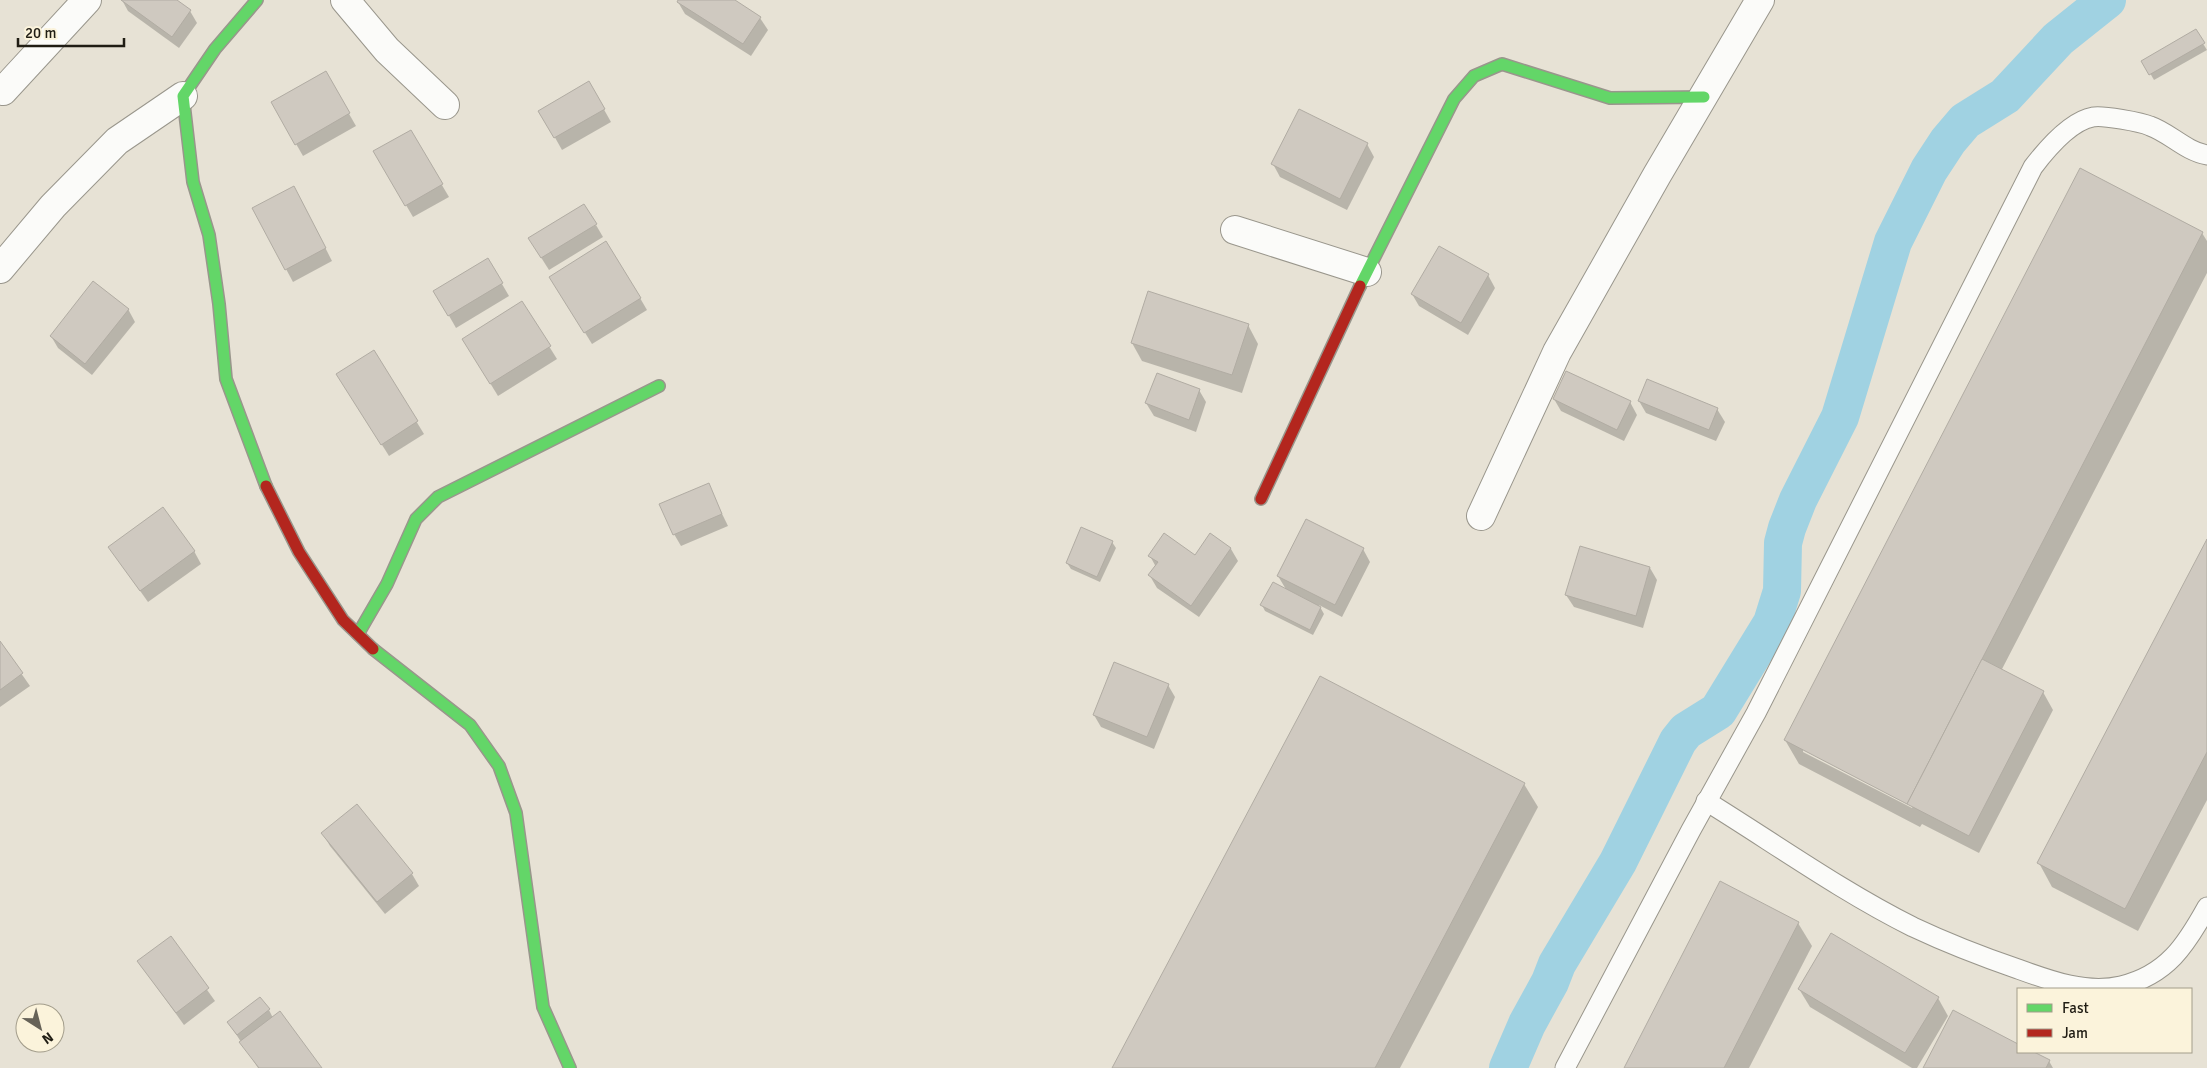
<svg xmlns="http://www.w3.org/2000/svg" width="2207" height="1068" font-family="Signika,sans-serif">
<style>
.shadow{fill:#0003;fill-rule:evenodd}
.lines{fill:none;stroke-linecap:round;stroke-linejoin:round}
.canal{stroke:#a0d2e2;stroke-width:38}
.building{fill:#cfc9c0;stroke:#b1aca3}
.lane-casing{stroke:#99968c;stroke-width:21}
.street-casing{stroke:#99968c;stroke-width:30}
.fast-casing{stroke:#99968c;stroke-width:14}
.jam-casing{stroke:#99968c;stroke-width:14}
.lane{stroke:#fbfbf9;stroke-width:19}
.street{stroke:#fbfbf9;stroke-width:28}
.fast{stroke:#63d668;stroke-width:11}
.jam{stroke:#b3261e;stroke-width:11}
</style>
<rect width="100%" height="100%" fill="#e7e2d5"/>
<g class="shadow">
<polygon points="122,0 175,0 190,11 197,23 179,48 128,11"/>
<polygon points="679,0 733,0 760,18 768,30 751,56 685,14 678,2"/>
<polygon points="2195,31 2207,50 2154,80 2143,61"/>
<polygon points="325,72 356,126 303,156 272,102"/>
<polygon points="589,83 611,122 562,150 540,111"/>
<polygon points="410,131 449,197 413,217 375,152"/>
<polygon points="1367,144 1374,157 1347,210 1280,177 1273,164"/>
<polygon points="301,200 332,261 293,282 286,269"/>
<polygon points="596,225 603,237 549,270 537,251"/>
<path d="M2202 233 2207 241V273L2001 671 2043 692 2053 710 1979 853 1922 824 1920 827 1799 764 1785 740ZM1803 749 1913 806 1912 808 1803 752Z"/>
<polygon points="488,260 509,296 456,328 435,291"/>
<polygon points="1488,275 1495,288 1468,335 1419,306 1412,294"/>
<polygon points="558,289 640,298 647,310 592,344"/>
<polygon points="522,303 557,359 498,396 471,352"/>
<polygon points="128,309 135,322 92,375 58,348 51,336"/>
<polygon points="1248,325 1258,344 1242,393 1142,361 1132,343"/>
<polygon points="374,352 424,434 389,456 345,386"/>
<polygon points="1199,390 1206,402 1196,432 1154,416 1146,403"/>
<polygon points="1554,399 1630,402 1637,415 1624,441 1561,411"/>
<polygon points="1639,401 1717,409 1725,422 1716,441 1646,413"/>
<polygon points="708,485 728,526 681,546 674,534"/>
<polygon points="1210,535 1231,549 1238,561 1199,617 1157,588 1150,576 1156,567 1150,556 1195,557"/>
<polygon points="1112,542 1116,548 1100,582 1071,569 1067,563"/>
<polygon points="2207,542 2207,800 2138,931 2052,887 2039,863"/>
<polygon points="109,547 194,551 201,564 148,602"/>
<polygon points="1363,549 1370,562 1342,617 1319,605 1324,614 1313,635 1265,611 1262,605 1287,591 1278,576"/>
<polygon points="1650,568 1657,580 1643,628 1574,607 1566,595"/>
<polygon points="0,643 30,686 0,707"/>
<polygon points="1168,685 1175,697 1154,749 1101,727 1094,715"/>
<polygon points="1524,784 1538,807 1400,1068 1114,1068"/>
<polygon points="323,834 412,874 419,886 385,914 330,846"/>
<polygon points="1798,923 1812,946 1749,1068 1626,1068"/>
<polygon points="170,938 215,1001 184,1025 138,961"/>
<polygon points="1799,989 1938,998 1948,1016 1917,1068 1912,1068 1810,1007"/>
<polygon points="269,1010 273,1018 321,1068 258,1068 232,1028"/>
<polygon points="1954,1012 2018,1045 2018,1052 2031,1052 2049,1061 2053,1068 1925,1068"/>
</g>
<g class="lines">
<polyline class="canal" points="1508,1068 1527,1024 1550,982 1557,964 1618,862 1678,741 1686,731 1718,711 1772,623 1782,591 1783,543 1787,528 1798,500 1840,417 1893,242 1929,170 1948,141 1965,121 2005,96 2058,39 2107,0"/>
</g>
<g class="building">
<polygon points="121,0 177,0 191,10 172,37"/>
<polygon points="678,0 735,0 761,17 743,44 677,2"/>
<polygon points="2196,29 2205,43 2149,75 2141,61"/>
<polygon points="326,71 350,113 295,145 271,102"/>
<polygon points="589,81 605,109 554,138 538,111"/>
<polygon points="1299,109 1368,143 1340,199 1271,164"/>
<polygon points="411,130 443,184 405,206 373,151"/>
<polygon points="2080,168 2203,232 1907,804 1784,740"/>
<polygon points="294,186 326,248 285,270 252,208"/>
<polygon points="584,204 597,224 541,258 528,238"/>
<polygon points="606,241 641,298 584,333 549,277"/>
<polygon points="1439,246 1489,274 1461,323 1411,294"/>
<polygon points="488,258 503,283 448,316 433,291"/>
<polygon points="93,281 129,309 85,364 50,336"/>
<polygon points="1148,291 1249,324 1232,375 1131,343"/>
<polygon points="522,301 551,346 490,384 462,339"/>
<polygon points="374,350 418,421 381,445 336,374"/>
<polygon points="1566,371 1631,401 1617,430 1553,399"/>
<polygon points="1157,373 1200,389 1189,420 1145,403"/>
<polygon points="1647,379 1718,408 1709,430 1638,401"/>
<polygon points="709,483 722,514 673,535 659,504"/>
<polygon points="163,507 195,551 140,591 108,547"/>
<polygon points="1306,519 1364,548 1335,605 1277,576"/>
<polygon points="1081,527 1113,541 1097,577 1066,563"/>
<polygon points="1164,533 1195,555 1210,533 1231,548 1191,606 1148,575 1158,562 1148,556"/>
<polygon points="2207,539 2207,752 2125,909 2037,863"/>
<polygon points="1580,546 1650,567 1636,616 1565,595"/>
<polygon points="1273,582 1321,607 1310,630 1260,605"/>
<polygon points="0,641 23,673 0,690"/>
<polygon points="1982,659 2044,691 1969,836 1907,804"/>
<polygon points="1114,662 1169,684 1147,737 1093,715"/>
<polygon points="1320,676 1525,783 1375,1068 1112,1068"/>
<polygon points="357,804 413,873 377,902 321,833"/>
<polygon points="1720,881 1799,922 1724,1068 1624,1068"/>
<polygon points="1831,933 1939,997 1905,1053 1798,989"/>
<polygon points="171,936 209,988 176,1013 137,961"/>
<polygon points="260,997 270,1009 237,1035 227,1022"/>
<polygon points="1953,1010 2018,1044 2018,1052 2034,1052 2050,1060 2046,1068 1923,1068"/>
<polygon points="280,1011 322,1068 259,1068 239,1042"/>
</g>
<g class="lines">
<g class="lane-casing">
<g id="lane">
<path d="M1706 801C1774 843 1841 891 1913 927 1947 943 1983 957 2018 969 2051 981 2086 994 2121 986 2167 975 2186 945 2207 907"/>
<path d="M1565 1068 1691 830 1756 713 2033 167C2046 150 2070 121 2093 117 2102 115 2141 122 2150 126 2170 133 2185 151 2207 155"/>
</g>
</g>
<g class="street-casing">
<g id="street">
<polyline points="345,0 387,50 445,105"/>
<polyline points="3,91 87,0"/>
<polyline points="1235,230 1367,272"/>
<polyline points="0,269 53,206 117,141 183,96"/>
<polyline points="1481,516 1557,352 1657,175 1760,0"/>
</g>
</g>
<g class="fast-casing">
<g id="fast">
<polyline points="257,0 215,49 183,96 193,182 209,235 219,304 226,379 266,486"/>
<polyline points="1360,286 1454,99 1474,76 1502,64 1610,98 1704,97"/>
<polyline points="358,634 387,584 416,519 438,497 659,386"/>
<polyline points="373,649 470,725 499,766 516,813 543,1007 570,1068"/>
</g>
</g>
<g class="jam-casing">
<g id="jam">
<polyline points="266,486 299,552 343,620 373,649"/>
<polyline points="1261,499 1360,286"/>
</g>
</g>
<use href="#lane" class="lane"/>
<use href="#street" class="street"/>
<use href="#fast" class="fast"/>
<use href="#jam" class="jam"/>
</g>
<rect x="2017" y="988" width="175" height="65" fill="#fbf3db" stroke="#a39d8b"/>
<rect x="2027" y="1004" width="25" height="8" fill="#63d668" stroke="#a39d8b"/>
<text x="2062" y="1013" font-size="15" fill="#201d14">Fast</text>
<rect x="2027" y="1029" width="25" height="8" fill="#b3261e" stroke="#a39d8b"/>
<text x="2062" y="1038" font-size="15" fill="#201d14">Jam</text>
<g transform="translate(40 1028) rotate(144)"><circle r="24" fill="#fbf3db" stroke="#a39d8b"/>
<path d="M0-4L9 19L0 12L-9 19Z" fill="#666258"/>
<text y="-8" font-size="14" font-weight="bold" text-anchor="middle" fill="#201d14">N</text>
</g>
<path d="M18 38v8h106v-8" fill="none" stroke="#201d14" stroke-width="2.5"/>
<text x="25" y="38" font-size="15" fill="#201d14" stroke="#fbf3db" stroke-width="4" paint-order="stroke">20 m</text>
</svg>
